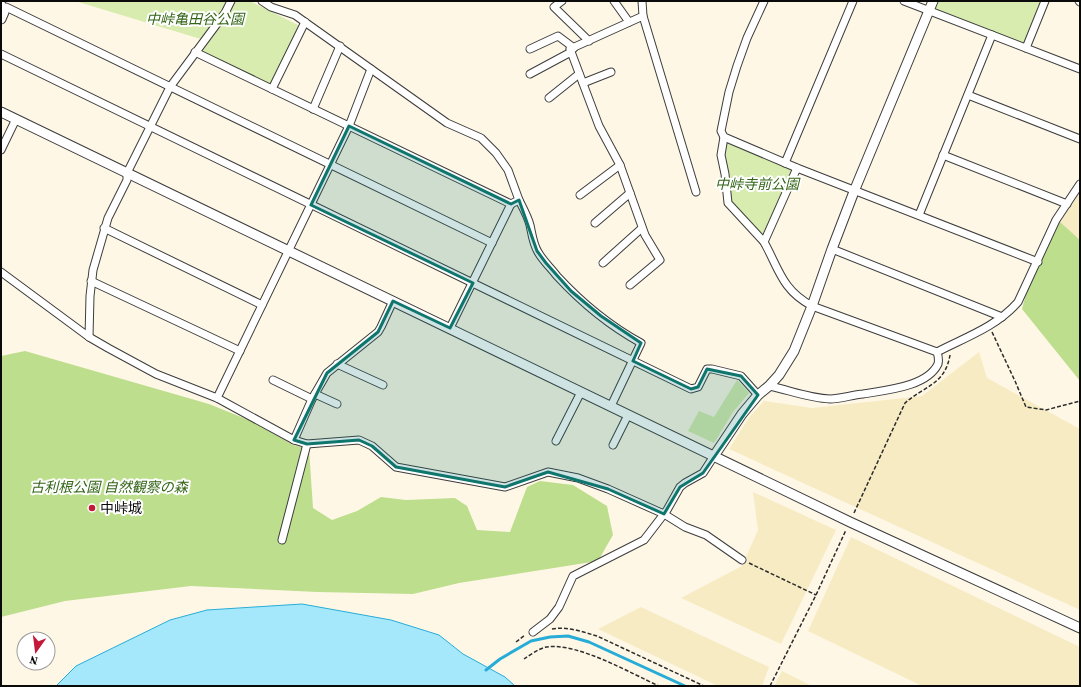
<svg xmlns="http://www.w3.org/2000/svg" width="1081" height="687" font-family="'Source Serif 4','Noto Sans JP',serif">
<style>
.farmland{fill:#f7ebc4}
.green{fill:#d7ecae}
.forest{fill:#bdde8c}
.water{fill:#a6e8fb;stroke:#27acd8}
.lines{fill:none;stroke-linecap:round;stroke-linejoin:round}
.stream{stroke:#27acd8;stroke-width:3}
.minor-casing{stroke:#3d3d3d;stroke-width:9}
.tertiary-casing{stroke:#3d3d3d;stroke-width:11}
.path{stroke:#2c2c2c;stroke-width:1.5;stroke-dasharray:4 2;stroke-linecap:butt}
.minor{stroke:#fff;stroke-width:7}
.tertiary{stroke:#fff;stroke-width:9}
.marked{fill:#0f766e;fill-opacity:0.2;stroke:#0f766e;stroke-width:3;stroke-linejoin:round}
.poi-dot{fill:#c41839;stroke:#fff;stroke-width:1.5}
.labels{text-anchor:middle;stroke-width:4;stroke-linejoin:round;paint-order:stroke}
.park-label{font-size:14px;font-style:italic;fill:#326516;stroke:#fff}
.poi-label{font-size:14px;fill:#0a0a0a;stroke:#fff;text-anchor:start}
</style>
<rect width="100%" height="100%" fill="#fff7e6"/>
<g class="farmland">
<polygon points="1080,192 1080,240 1060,222"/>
<polygon points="979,352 987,378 1080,429 1080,610 729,449 750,416 764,401 812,408 922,396"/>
<polygon points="753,492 836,530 781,644 681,598 742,566 758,530"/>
<polygon points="851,537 1080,647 1080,686 922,686 808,631"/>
<polygon points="641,607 769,667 762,686 718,686 598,629"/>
<polygon points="782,671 812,686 774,686"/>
</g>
<g class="green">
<polygon points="75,1 250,1 302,27 272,89 195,52 204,40"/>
<polygon points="933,1 1045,1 1026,48 929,11"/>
<polygon points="724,137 797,168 764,242 728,203"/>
<polygon points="737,380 749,393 733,412 714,443 688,431 699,411 714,417"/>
</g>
<g class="forest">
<polygon points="1060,222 1080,240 1080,381 1022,309 1027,290"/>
<polygon points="25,351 209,404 251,421 293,445 309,449 313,508 332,520 357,511 381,497 406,500 455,498 467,506 477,530 510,532 527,487 540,481 573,485 607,506 613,535 598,561 459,583 413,594 317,592 191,586 65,601 1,617 1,356"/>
</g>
<polygon class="water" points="302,604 391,620 439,635 463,654 505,677 515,686 56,686 76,666 170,620 207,610"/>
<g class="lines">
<polyline class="stream" points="486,670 500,659 531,641 550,637 568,636 589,642 685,686"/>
<g class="minor-casing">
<g id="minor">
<polyline points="262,1 271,7 295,15 447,123 481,138 496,153 508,170 519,200 511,204"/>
<polyline points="562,1 554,7 589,41"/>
<polyline points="614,1 629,22"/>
<polyline points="764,1 747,38 737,66 729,92 721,131 724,137 797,168 1038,262"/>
<polyline points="904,1 1080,69"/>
<polyline points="1079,1 1080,2"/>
<polyline points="3,8 6,7 492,243"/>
<polyline points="643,16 696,192"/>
<polyline points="1026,48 1045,1"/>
<polyline points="530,49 558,36 574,48"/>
<polyline points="195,52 511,204 450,328"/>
<polyline points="1,54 691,389 698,387 707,369 712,369 741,376 758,395"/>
<polyline points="530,74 571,52"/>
<polyline points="583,83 611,72"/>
<polyline points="272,89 305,22"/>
<polyline points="968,95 1080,139"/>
<polyline points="549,98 579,74"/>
<polyline points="313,109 340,46"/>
<polyline points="724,137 721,155 725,174 728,203 764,242"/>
<polyline points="1,150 16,119"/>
<polyline points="943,155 1067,204"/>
<polyline points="785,163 853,1"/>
<polyline points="580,195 620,165"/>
<path d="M519 200C523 208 528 217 530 225 532 234 533 244 538 252 543 261 551 268 557 276 581 302 610 326 641 343L611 406"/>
<polyline points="919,215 992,35"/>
<polyline points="595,223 630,193"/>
<polyline points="104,228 262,305"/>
<polyline points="832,249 1002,317"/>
<polyline points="603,263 642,228"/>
<polyline points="1,272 89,337 108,348 156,374 217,398 294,440 307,444 359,440 372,446 396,467 505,487 548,472 578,478 608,489 664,514 685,527 706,535 742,560"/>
<polyline points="91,281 240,351"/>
<polyline points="630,285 660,260 645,235 620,165 599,126 570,49 643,16 642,1"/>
<polyline points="89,337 90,296 93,270 108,218 127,180 127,173 170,87 225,13 231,1"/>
<path d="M937 352C966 337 996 327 1018 302L1056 220 1080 184"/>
<polyline points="337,364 383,385"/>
<polyline points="273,380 312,399"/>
<path d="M769 386C789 390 809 398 830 399 840 399 852 395 863 394 886 390 927 387 938 364 939 360 938 355 937 352L812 306C782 290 779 269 764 242L797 168"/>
<polyline points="315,394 337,404"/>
<polyline points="217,398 349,126 371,69"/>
<polyline points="294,440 312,399 327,373 378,332 381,327 393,301"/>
<polyline points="556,441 581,392"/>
<polyline points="613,445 628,415"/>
<polyline points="282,540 307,444"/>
<polyline points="533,632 550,619 559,607 573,576 644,540 667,510 680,487 685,483 703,473 714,456"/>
</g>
</g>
<g class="tertiary-casing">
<g id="tertiary">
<polyline points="1,5 4,12 1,19"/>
<polyline points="1,112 850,522 1080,628"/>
<polyline points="714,456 742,414 758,395 769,386 779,375 794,351 812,306 832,249 855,189 933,1"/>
</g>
</g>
<g class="path">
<polyline points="992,332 1015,381 1026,407 1046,410 1080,401"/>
<path d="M854 513 905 403C924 386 945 385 950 355"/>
<polyline points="749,563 816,595"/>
<path d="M552 629C567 626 583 632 597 636L704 686"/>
<polyline points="516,642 525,635"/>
<path d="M524 659C530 655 538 649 546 647 577 642 630 673 659 686"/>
<polyline points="770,686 816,595 846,530"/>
</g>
<use href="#minor" class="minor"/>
<use href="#tertiary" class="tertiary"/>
</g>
<path class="marked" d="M349 126 511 204 519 200 537 251 546 263 571 291 601 316 641 343 633 361 691 389 698 387 707 369 741 376 758 395 703 473 680 487 664 514 608 489 548 472 505 487 396 467 372 446 359 440 307 444 294 440 327 373 378 332 393 301 450 328 473 283 311 205Z"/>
<circle class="poi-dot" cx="92" cy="508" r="4"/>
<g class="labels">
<g class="park-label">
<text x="195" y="24">中峠亀田谷公園</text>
<text x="757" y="189">中峠寺前公園</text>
<text x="109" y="492">古利根公園 自然観察の森</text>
</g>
<g class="poi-label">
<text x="100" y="513">中峠城</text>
</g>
</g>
<rect width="1081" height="687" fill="none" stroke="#0a0a0a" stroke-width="4"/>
<g transform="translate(36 651) rotate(194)"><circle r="19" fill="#ffffff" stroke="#9d9d9d"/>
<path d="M0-3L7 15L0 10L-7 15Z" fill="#c41839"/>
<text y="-6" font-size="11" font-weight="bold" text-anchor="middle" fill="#0a0a0a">N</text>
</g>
</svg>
